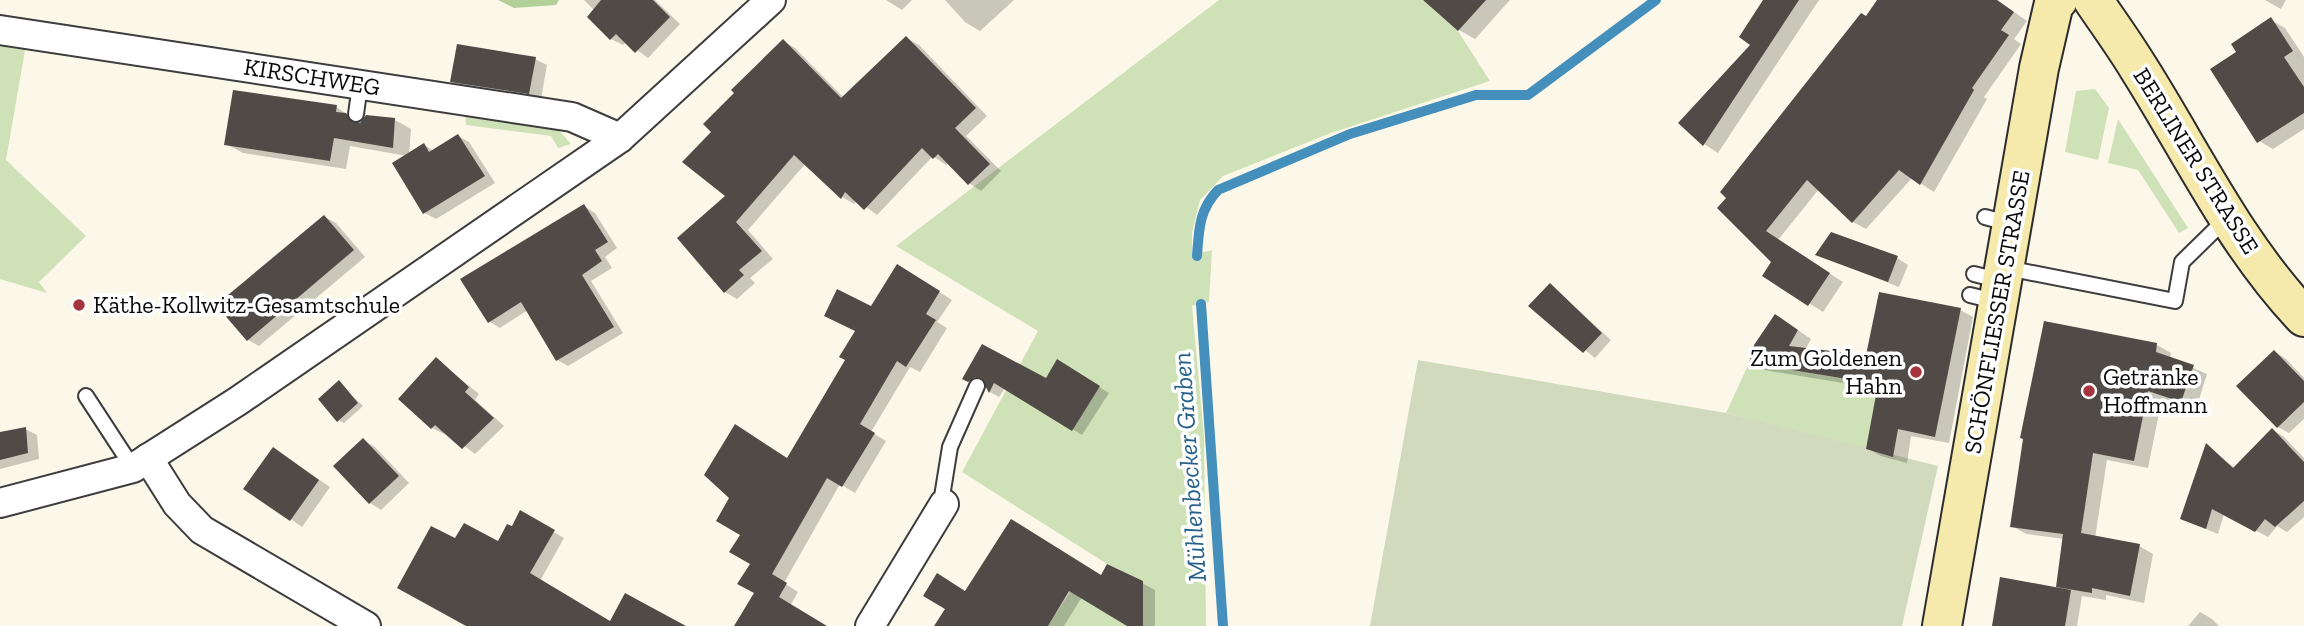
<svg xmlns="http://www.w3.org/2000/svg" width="2304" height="626" font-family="'Zilla Slab',serif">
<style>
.green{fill:#cfe2b7}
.forest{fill:#b3d099}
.cemetery{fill:#d2dabe}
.shadow{fill:#0003}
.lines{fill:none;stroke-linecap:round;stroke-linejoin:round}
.stream{stroke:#448fbb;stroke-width:10}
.building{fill:#514b47}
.service-casing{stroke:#3d3d3d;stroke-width:18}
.minor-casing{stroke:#3d3d3d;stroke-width:32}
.secondary-casing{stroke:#2c2c2c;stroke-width:42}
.service{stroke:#fff;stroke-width:14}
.minor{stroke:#fff;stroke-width:28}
.secondary{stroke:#f5eaab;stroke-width:38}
.poi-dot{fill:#a7343d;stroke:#fff;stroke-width:2.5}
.labels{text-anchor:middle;stroke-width:7;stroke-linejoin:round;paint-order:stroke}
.street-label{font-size:24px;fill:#0a0a0a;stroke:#fff}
.poi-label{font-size:24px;fill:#0a0a0a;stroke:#fff;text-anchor:start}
.water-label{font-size:26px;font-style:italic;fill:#24608a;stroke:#fff}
</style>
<rect width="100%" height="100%" fill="#fcf8e9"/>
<g class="green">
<polygon points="1219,0 1423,0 1458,31 1490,81 1331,133 1223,176 1200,200 1192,232 1192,255 1212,250 1209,302 1192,306 1204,436 1206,626 1143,626 1143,581 1107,564 962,472 1038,331 896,246"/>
<polygon points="0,46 25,50 6,160 86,236 39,282 47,293 0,279"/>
<polygon points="2095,89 2109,108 2098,160 2065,152 2076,91"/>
<polygon points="465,114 558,129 571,144 558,148 551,136 466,125"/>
<polygon points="2118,119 2188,228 2179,233 2138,170 2108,163"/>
<polygon points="1749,363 1882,385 1866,449 1726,413"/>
<polygon points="1078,580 1127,626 1048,626"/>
</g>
<polygon class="forest" points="498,0 559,0 556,5 514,8"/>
<polygon class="cemetery" points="1418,360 1726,413 1938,466 1902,626 1370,626"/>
<g class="shadow">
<polygon points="584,0 655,0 680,24 648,58 626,42 623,45 611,39 589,17 594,10"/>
<polygon points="886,0 912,0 902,10"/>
<polygon points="945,0 1014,0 980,31 965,22"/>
<polygon points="1426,0 1510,0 1475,39 1459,30"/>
<polygon points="1766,0 1819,0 1718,153 1704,144 1753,45"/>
<polygon points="1879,0 1997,0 2027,21 2014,39 2021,44 1984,97 1987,99 1934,192 1912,178 1866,229 1853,222 1819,189 1778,240 1843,282 1823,312 1765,276 1773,262 1719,208"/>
<polygon points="2265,0 2286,0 2281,9"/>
<polygon points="2271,20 2285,28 2304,57 2304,129 2273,149 2259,141 2238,52"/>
<polygon points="906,38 919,45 987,116 966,136 1001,171 981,191 969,183 949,163 946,165 933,156 877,215 857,200 854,204 842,197 806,163 748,230 773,259 750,278 755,283 737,299 725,292 728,196 714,132 736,93 783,41 795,48 844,98"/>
<polygon points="535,59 547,65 541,99 463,87 452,81"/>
<polygon points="336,107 362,124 395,120 411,129 409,155 424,145 434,151 458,136 469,142 495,183 436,219 425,213 407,156 350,146 346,169 243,153 226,144"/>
<polygon points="584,206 595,213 617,248 605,257 612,268 591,281 623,333 568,366 557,360 528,310 500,328 490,322"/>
<polygon points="325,217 336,223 365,257 259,346 248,340"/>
<polygon points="1817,255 1897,258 1908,265 1899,287"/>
<polygon points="910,274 952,300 937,322 947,328 920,372 910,367 871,432 886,441 855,493 840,484 784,583 798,592 790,606 809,626 742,626 756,593 752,564 788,460 847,359 871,308"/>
<polygon points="1550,285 1611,340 1595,358 1531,306"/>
<polygon points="1960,310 1973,317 1949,443 1911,436 1907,463 1881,456 1868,449 1879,389 1764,370 1751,363 1789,324 1811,339 1805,350 1867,357"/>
<polygon points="2045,323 2157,345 2171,353 2170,358 2207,374 2196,409 2162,398 2148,468 2107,460 2095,538 2139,546 2153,554 2144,603 2106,595 2106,600 2082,596 2077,626 1994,626 2057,589 2064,539 2026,534 2012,526"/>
<polygon points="983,346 1047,380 1058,362 1109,393 1082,435 1005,388 999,397 990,392 985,381 979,386 964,378"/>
<polygon points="2275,352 2286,359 2304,378 2304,419 2289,433 2278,427"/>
<polygon points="436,359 479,394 475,400 504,426 475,454 446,432 444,434 432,428 400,399"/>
<polygon points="339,383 363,406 344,423 338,420"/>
<polygon points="25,429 37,435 39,459 0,469 0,434"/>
<polygon points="2273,430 2284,437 2304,458 2304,517 2287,532 2277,526 2268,537 2224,514 2218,534 2182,519 2206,446 2235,468"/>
<polygon points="363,440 375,447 409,483 381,510 370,503"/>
<polygon points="274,449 330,487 302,527 246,488"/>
<polygon points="521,513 564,538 540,581 611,623 660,626 467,626 455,541 498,543 512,529"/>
<polygon points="1102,577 1142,583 1155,590 1155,626 1131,626 1082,597 1064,626 936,626 966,593"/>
<polygon points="2200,612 2212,619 2219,626 2188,626"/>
</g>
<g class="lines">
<g class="stream">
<path d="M1197 256C1199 229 1199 210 1218 190L1350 134 1476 95H1528L1656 0"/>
<polyline points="1201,304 1223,626"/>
</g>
</g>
<g class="building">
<polygon points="601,0 653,0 670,17 635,53 616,34 610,40 587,17"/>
<polygon points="1423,0 1486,0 1458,31"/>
<polygon points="1763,0 1799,0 1703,146 1678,123 1750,45 1739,37"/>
<polygon points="1877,0 1997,0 2014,12 2001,30 2009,35 1972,88 1974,90 1920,185 1899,170 1852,223 1807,180 1766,231 1830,273 1808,306 1762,276 1771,262 1717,208 1726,198 1720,192 1861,13 1866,16"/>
<polygon points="2271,17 2293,51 2284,57 2304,87 2304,113 2257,143 2210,69 2236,52 2231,44"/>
<polygon points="906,36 976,108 955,128 990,164 968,185 938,154 933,159 922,148 864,210 845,192 841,199 794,155 736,222 762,251 739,270 744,275 724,293 677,238 725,196 682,162 711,132 703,124 734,93 731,90 783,39 841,98"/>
<polygon points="457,44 536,57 529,94 450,82"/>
<polygon points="233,90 337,105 336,112 346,113 354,123 360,123 366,115 395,118 393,148 334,138 330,161 224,145"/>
<polygon points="458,134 485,176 423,214 392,163 424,143 429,152"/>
<polygon points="584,204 608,242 595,250 602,261 582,275 614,327 556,361 521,302 488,323 460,279"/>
<polygon points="324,215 354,250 247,341 216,305"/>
<polygon points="1831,232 1898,256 1888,282 1815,255"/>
<polygon points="897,264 940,291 926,314 936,320 906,367 897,361 860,424 875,433 842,487 827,478 772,574 787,583 779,597 827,626 734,626 754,593 737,584 750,564 729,552 740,535 716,521 729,498 704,475 735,424 787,458 845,360 839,357 855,331 824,316 837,289 871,306"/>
<polygon points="1550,283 1602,333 1583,353 1528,306"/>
<polygon points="1879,292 1961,308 1935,437 1898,429 1893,457 1866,449 1878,384 1749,363 1754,345 1775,314 1798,330 1789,346 1866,355"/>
<polygon points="2044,321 2157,343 2156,352 2194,365 2181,402 2148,391 2134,461 2093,453 2081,533 2140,544 2130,596 2092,588 2092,593 2056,587 2063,534 2010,527 2023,439 2020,438"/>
<polygon points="982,344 1046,378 1057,359 1100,386 1072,431 994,383 989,393 981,378 975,377 968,382 962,379"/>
<polygon points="2274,350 2304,381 2304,402 2277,428 2236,386"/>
<polygon points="436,357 469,387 465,392 494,418 462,449 435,425 431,429 398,399"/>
<polygon points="339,380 358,403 337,422 318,399"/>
<polygon points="26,427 28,453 0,460 0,432"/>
<polygon points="2272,428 2304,462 2304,501 2275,527 2265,519 2255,532 2212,509 2206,529 2180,519 2206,443 2233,468"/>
<polygon points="363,438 399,476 369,504 333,466"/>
<polygon points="273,447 319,480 290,521 243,489"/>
<polygon points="520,510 555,530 530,573 610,621 625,593 686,626 466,626 397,588 431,526 455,538 464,523 498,541 507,524 512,526"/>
<polygon points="1011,519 1101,575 1107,564 1143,581 1143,626 1127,626 1069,591 1048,626 934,626 945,609 923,596 937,573 965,591"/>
<polygon points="2000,577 2071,590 2065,626 1992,626"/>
</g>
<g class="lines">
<g class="service-casing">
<g id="service">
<polyline points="356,114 360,85"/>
<polyline points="1985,217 2011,224"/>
<polyline points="2007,268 2175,301 2182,262 2227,218"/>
<polyline points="1974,274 2001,281"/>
<polyline points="1970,295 1998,302"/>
<polyline points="86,396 133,468"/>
<polyline points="940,509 950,447 977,386"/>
</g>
</g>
<g class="minor-casing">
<g id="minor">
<polyline points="0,30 572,117 620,138"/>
<polyline points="148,458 177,504 202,530 366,626"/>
<polyline points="0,503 133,468 238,401 620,138 771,0"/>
<polyline points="870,626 944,504"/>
</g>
</g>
<g class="secondary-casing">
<g id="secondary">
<path d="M2093 0C2108 22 2124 44 2138 67 2192 152 2234 243 2304 317"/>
<polyline points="1942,626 2039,68 2054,3 2058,0"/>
</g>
</g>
<use href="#service" class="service"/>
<use href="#minor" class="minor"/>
<use href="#secondary" class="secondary"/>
</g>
<g class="poi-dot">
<circle cx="79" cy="305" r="7"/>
<circle cx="1916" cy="372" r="7"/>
<circle cx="2089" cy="391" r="7"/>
</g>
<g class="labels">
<g class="street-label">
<text transform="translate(312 77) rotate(9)" y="8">KIRSCHWEG</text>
<text transform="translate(2196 161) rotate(58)" y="8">BERLINER STRASSE</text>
<text transform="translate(1997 312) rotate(-80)" y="8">SCHÖNFLIESSER STRASSE</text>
</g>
<g class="poi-label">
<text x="93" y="313">Käthe-Kollwitz-Gesamtschule</text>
<text x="1902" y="366" text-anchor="end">Zum Goldenen<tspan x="1902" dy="28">Hahn</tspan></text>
<text x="2103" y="385">Getränke<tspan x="2103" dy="28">Hoffmann</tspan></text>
</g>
<g class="water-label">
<text transform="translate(1189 467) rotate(-94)" y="9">Mühlenbecker Graben</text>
</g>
</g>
</svg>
